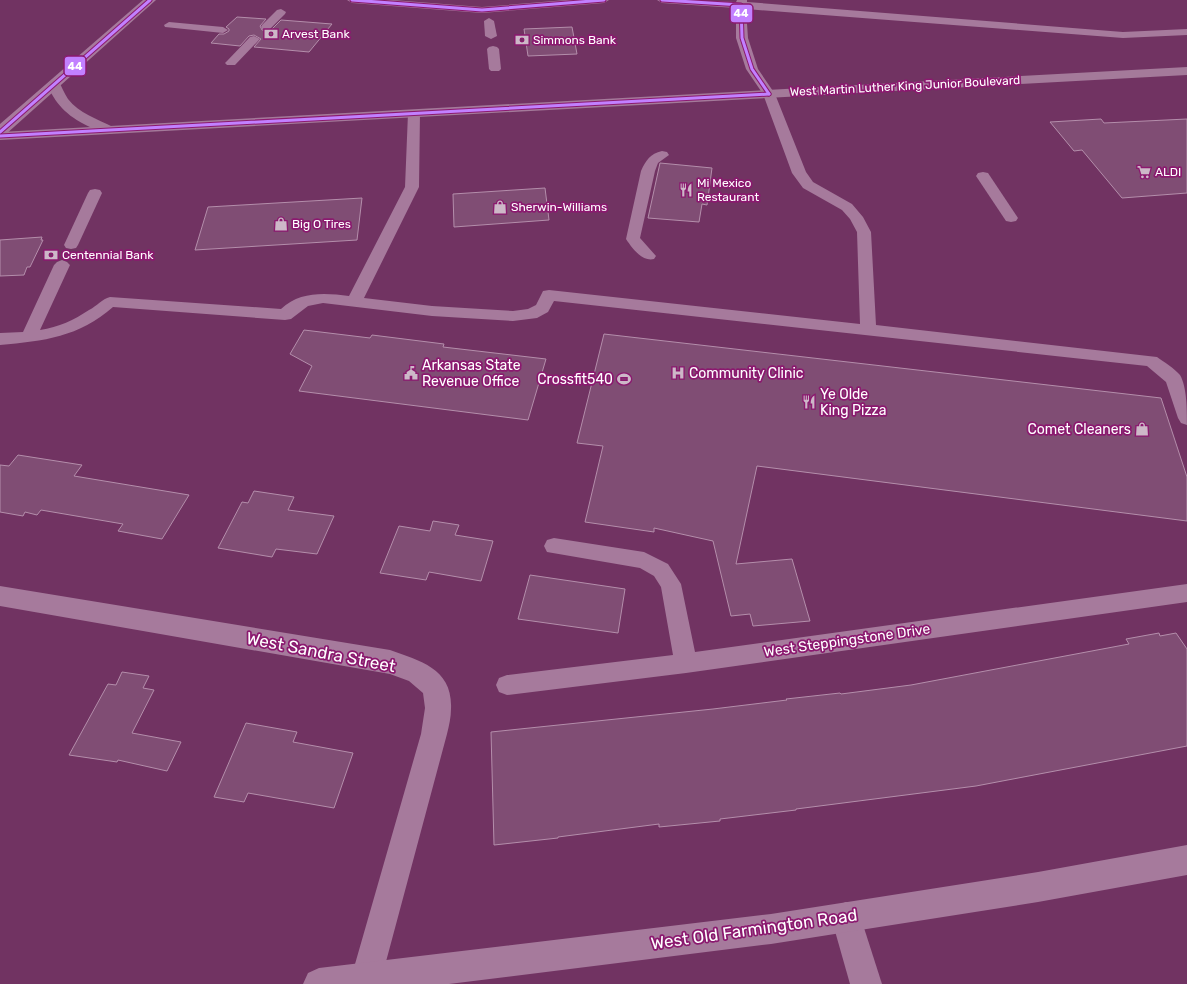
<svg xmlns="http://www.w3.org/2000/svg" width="1187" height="984" font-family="Rubik,sans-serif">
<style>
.building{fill:#804d74;stroke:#b48eab}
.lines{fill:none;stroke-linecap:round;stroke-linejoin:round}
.service{fill:#a67a9c;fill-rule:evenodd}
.minor{fill:#a67a9c;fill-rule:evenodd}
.tertiary{fill:#a67a9c;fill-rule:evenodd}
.primary{fill:#a37999;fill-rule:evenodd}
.trunk{fill:#a47a9a;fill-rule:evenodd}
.bus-1-casing{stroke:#8b196f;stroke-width:5}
.bus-1{stroke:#c280ff;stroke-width:3}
.labels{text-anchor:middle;stroke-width:3.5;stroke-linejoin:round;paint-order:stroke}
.far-poi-label{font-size:12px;fill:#fff;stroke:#8b196f;text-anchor:start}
.far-street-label{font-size:12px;fill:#fff;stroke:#8b196f}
.poi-label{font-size:14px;fill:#fff;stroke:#8b196f;text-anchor:start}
.street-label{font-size:14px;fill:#fff;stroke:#8b196f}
.near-street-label{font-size:17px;fill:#fff;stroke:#8b196f}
.line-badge{stroke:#8b196f;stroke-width:1.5}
.badge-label{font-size:11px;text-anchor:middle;font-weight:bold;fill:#fff}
</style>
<rect width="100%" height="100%" fill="#713362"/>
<g class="building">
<polygon points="237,17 266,19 260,26 262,30 271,30 281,20 332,24 309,52 254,47 261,39 254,35 249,36 240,46 211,43 219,34 224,34 229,31 229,29 226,27"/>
<polygon points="572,27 577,54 528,56 524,29"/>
<polygon points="1101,119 1104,123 1187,119 1187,193 1122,198 1082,150 1074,151 1050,122"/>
<polygon points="660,163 712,168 707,205 702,204 699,222 648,218"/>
<polygon points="545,188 549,220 454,227 453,194"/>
<polygon points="362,198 357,240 195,250 208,207"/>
<polygon points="42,237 41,240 43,240 30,267 27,267 24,275 0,276 0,240"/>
<polygon points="304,330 370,338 372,335 444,344 443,347 546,359 528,420 299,391 312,366 290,354"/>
<polygon points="604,334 1161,398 1187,477 1187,521 757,466 736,564 792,559 810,621 753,626 750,614 731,616 713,541 654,528 654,532 585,522 603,446 577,443"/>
<polygon points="18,455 82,465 74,476 189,495 162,539 118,531 123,524 41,510 37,515 25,512 23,516 0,512 0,465 9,466"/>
<polygon points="254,491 294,497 288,510 334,516 317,554 276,549 272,557 218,548 242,502 248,503"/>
<polygon points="433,521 459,525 455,535 493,541 481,581 429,572 426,580 380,573 399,526 430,531"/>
<polygon points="530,575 625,589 618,633 518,619"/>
<polygon points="1159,633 1160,636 1176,633 1187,649 1187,746 976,786 796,809 796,810 720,819 720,821 659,827 659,824 558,837 558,838 494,845 491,732 713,709 787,700 786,699 840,693 841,694 911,685 1129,644 1126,639"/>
<polygon points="122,672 149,676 143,688 154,690 132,733 181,742 167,771 118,760 117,762 69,755 108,684 116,685"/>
<polygon points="246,723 297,732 293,742 353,753 334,808 248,793 244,802 214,797"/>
</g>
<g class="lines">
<g class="service">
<polygon points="347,0 393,0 482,7 566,0 609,0 604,3 482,13 352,3"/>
<path d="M657 0 736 2 737 0H747V2L1123 32 1187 29V35L1123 38 746 9 748 38 758 69 775 94 806 172 813 182 852 204 863 217 871 232 876 325 1157 357C1164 362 1174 368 1180 375 1187 387 1187 410 1187 425L1181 423 1178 418 1166 382 1147 366 554 301 548 312 537 318 513 321 432 316 323 303 308 306 291 319 285 320 113 307C79 337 44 341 0 345V333L23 332 54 265 57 262 62 260 67 262 70 265 40 330C59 327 74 320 89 310 97 306 102 299 110 297L281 309C300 291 325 293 349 296L405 187 408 113 410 110H418L420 113 419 187 364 298 432 306 513 311 528 309 536 305 543 291 549 290 860 324 857 232 850 219 842 210 803 188 792 173 763 94 746 69 736 38V8L662 3Z"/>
<polygon points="281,9 286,12 285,14 270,29 262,29 261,27 262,25 277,10"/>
<polygon points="489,18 494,21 497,36 491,39 485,36 484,21"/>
<polygon points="169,22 223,27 228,30 223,33 165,27 164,25"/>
<polygon points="254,36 260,39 258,41 235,65 227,65 225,63 227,61 250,37"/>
<polygon points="493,46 497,47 499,49 501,69 499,71 491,71 489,69 487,49 489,47"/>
<path d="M662 151 667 152 669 155 658 163 655 171 640 238 656 256 654 259C642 262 632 248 626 239L641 171C646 160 650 154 662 151Z"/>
<polygon points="983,172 988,173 1018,218 1016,221 1011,222 1006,221 976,176 978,173"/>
<polygon points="95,189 100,190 102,193 78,245 76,248 71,249 66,248 64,245 88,193 90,190"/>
<polygon points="554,538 644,552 668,564 681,584 695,652 1187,584 1187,602 686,673 507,695 499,692 496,685 499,678 507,675 673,655 661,587 654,576 640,568 547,552 544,546 547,540"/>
</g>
<g class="minor">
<path d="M0 586 390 650C421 661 453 669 451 709 451 717 449 726 447 734L380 984H354L351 978 421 734 425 708 423 693 409 681 390 674 0 606Z"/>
<polygon points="846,902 857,906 882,984 850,984 831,917 835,906"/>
</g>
<g class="tertiary">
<polygon points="143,0 156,0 5,135 0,136 0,124"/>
<polygon points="1187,845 1187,875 1038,902 771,944 449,984 303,984 308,973 319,968 771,914 1038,872"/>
</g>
<path class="primary" d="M54 81 59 82C62 87 64 93 68 99 79 113 97 119 113 127L115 130 113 133C105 135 99 131 92 128 69 117 58 108 47 85L49 82Z"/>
<polygon class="trunk" points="1187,67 1187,75 0,140 0,132"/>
<g class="bus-1-casing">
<g id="bus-1">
<polyline points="352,0 482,10 604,0"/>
<polyline points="662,0 741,5 742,38 752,69 769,94"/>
<polyline points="0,132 150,0"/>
<polyline points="0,136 769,94"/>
</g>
</g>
<use href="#bus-1" class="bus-1"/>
</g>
<defs>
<g id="bank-bare" transform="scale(1.08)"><path d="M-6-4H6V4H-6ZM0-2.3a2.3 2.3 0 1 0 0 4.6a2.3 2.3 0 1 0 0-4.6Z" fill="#cdb8c8" stroke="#8b196f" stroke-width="2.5" paint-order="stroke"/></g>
<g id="supermarket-bare" transform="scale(1.08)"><path d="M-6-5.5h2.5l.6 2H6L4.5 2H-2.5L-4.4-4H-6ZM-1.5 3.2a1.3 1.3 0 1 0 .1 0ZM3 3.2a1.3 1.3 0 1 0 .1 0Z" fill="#cdb8c8" stroke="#8b196f" stroke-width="2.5" paint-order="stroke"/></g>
<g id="restaurant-bare" transform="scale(1.08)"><path d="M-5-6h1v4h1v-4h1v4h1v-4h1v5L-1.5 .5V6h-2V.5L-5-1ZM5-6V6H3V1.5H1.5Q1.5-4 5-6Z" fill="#cdb8c8" stroke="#8b196f" stroke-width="2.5" paint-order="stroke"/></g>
<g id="shop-bare" transform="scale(1.08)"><path d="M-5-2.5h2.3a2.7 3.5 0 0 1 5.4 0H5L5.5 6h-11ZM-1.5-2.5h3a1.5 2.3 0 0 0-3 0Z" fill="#cdb8c8" stroke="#8b196f" stroke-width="2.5" paint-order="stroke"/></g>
<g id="civic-bare" transform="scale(1.08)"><path d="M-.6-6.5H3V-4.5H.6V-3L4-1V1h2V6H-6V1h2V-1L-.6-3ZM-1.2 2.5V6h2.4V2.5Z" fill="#cdb8c8" stroke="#8b196f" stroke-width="2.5" paint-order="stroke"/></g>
<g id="hospital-bare" transform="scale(1.08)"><path d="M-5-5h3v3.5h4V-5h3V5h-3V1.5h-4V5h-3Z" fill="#cdb8c8" stroke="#8b196f" stroke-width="2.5" paint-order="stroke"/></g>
<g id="stadium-bare" transform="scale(1.08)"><path d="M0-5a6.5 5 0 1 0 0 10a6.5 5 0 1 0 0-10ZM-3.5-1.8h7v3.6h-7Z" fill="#cdb8c8" stroke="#8b196f" stroke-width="2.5" paint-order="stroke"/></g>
</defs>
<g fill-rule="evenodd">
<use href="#bank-bare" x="271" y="34"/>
<use href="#bank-bare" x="522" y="40"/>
<use href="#supermarket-bare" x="1144" y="172"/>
<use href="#restaurant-bare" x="686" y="190"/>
<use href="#shop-bare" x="500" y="207"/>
<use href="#shop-bare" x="281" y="224"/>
<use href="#bank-bare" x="51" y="255"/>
<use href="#civic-bare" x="411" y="373"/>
<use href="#hospital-bare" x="678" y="373"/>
<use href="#stadium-bare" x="624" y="379"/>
<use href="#restaurant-bare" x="809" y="402"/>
<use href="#shop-bare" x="1142" y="429"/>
</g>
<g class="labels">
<g class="far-poi-label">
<text x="282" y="38">Arvest Bank</text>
<text x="533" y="44">Simmons Bank</text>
<text x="1155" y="176">ALDI</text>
<text x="697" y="187">Mi Mexico<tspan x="697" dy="14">Restaurant</tspan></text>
<text x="511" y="211">Sherwin-Williams</text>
<text x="292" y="228">Big O Tires</text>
<text x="62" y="259">Centennial Bank</text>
</g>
<g class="far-street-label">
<text transform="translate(905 86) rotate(-3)" y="4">West Martin Luther King Junior Boulevard</text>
</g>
<g class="poi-label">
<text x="422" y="370">Arkansas State<tspan x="422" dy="16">Revenue Office</tspan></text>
<text x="689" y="378">Community Clinic</text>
<text x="613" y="384" text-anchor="end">Crossfit540</text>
<text x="820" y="399">Ye Olde<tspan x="820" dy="16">King Pizza</tspan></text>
<text x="1131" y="434" text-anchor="end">Comet Cleaners</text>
</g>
<g class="street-label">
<text transform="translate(847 640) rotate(-8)" y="5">West Steppingstone Drive</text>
</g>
<g class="near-street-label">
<text transform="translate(321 652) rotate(11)" y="6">West Sandra Street</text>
<text transform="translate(754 929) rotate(-8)" y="6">West Old Farmington Road</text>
</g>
</g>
<g class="line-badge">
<rect x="730" y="4" width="23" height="19" rx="4" fill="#c280ff"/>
<rect x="64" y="56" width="22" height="20" rx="4" fill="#c280ff"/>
</g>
<g class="badge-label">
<text x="741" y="17">44</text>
<text x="75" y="70">44</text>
</g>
</svg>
